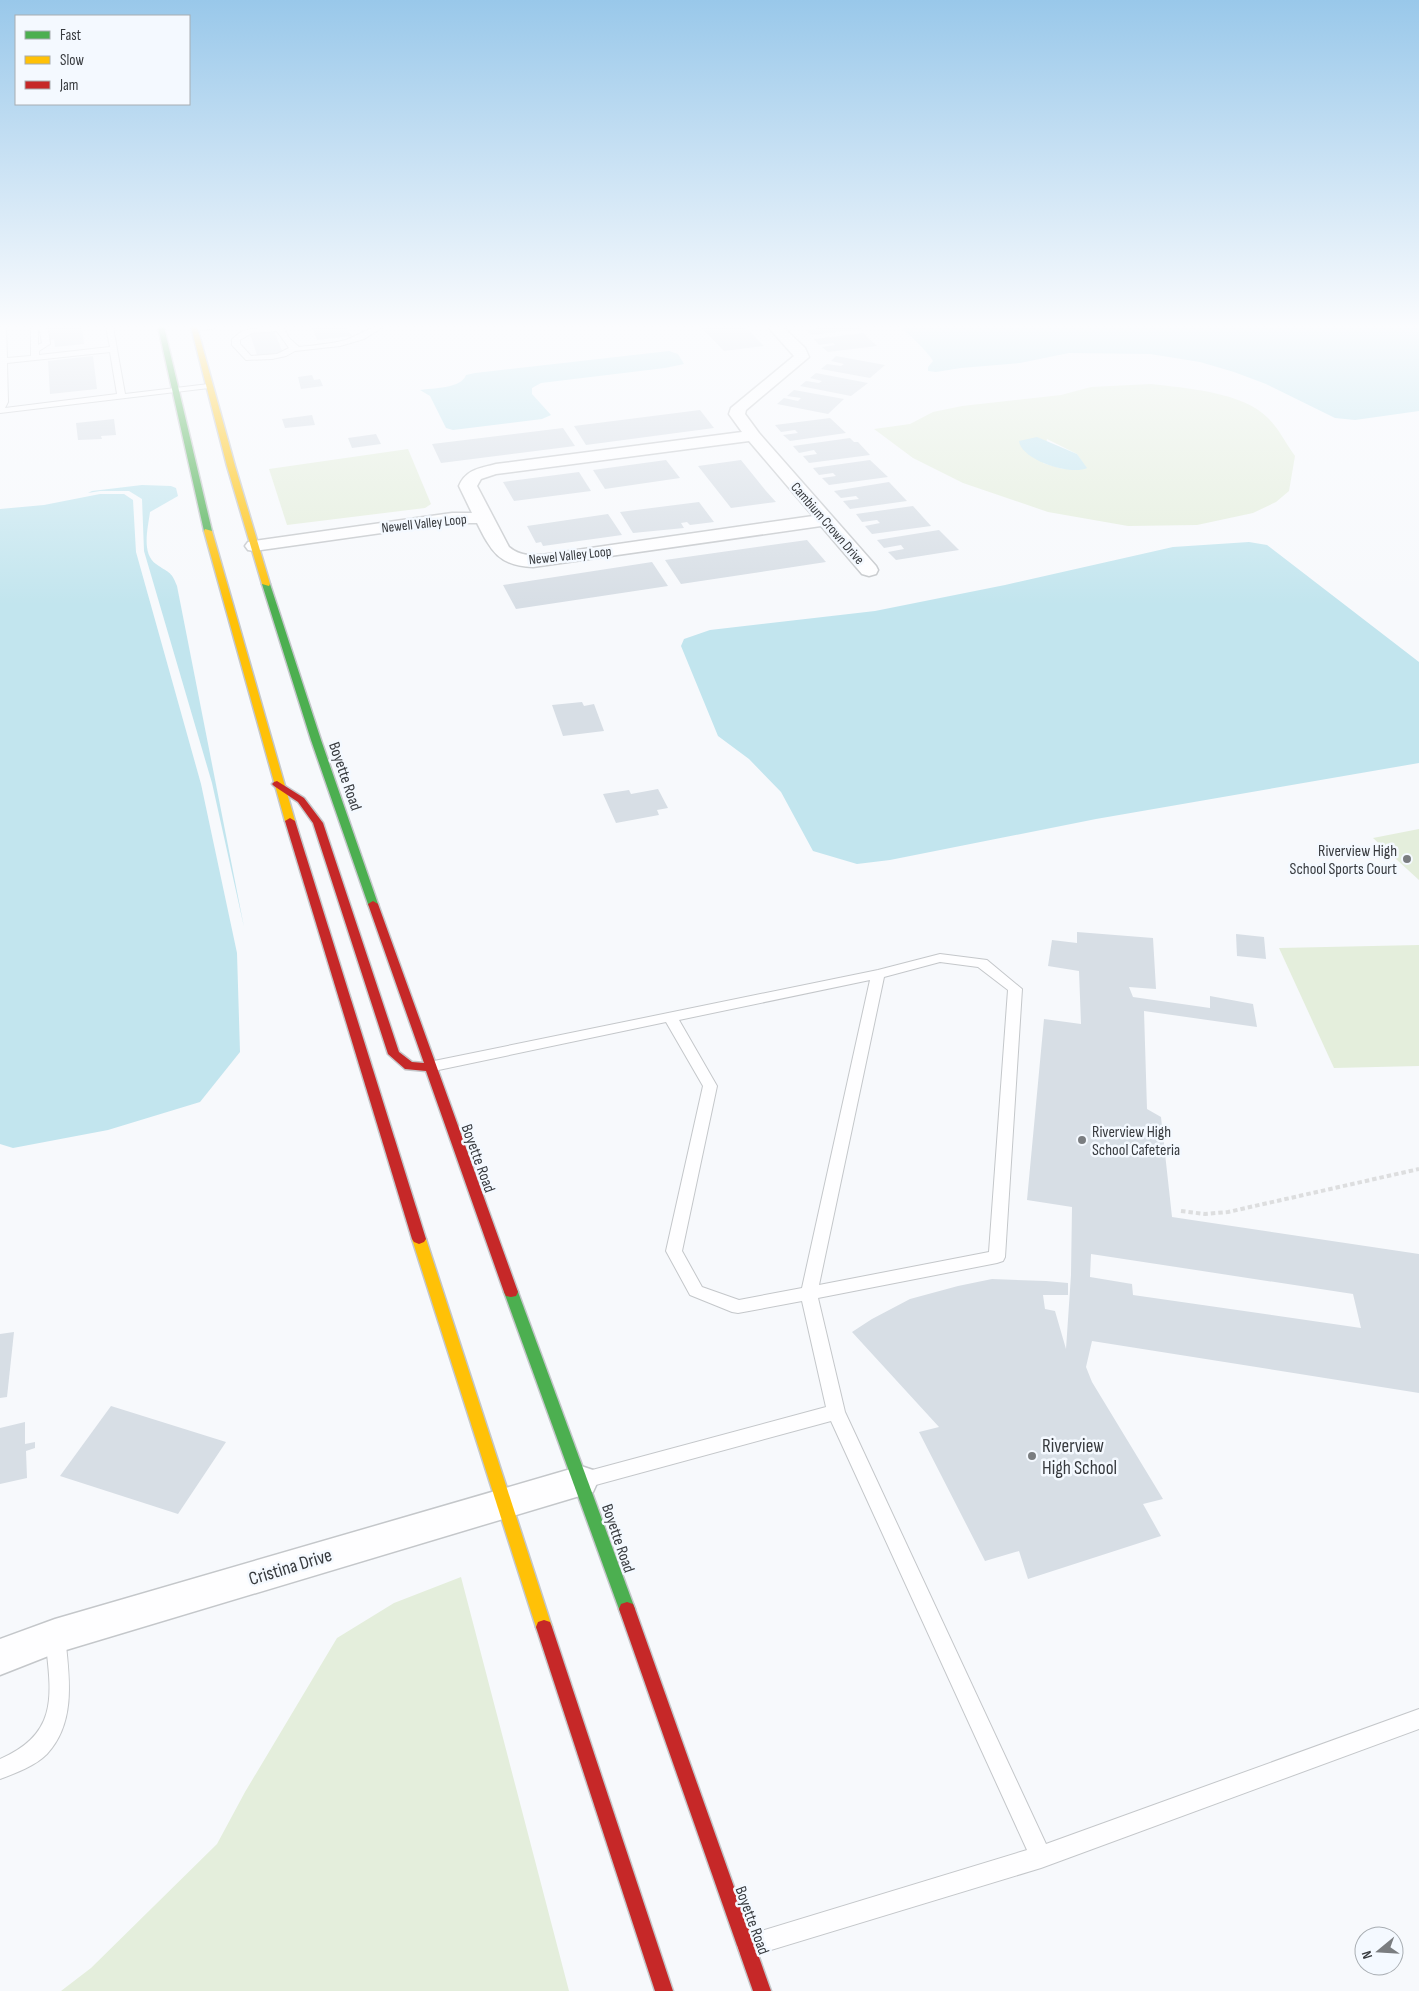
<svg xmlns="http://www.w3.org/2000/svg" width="1419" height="1991" font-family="'Sofia Sans Condensed',sans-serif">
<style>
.green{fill:#e4eedc;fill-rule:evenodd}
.water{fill:#c2e5ee}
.building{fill:#d7dee5;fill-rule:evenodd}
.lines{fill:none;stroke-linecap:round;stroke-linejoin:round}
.lane-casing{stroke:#c4c7ca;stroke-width:2}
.street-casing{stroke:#c4c7ca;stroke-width:3}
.fast-casing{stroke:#c4c7ca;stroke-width:3}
.slow-casing{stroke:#c4c7ca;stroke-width:3}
.jam-casing{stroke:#c4c7ca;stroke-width:3}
.path{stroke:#dddedf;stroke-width:4;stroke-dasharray:4.5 3;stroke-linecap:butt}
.lane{fill:#fefeff;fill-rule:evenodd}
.street{fill:#fefeff;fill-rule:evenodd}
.fast{fill:#4caf50;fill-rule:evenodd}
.slow{fill:#ffc107;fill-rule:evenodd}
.jam{fill:#c62828;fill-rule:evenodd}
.poi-dot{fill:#7a7d80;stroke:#f4f9ff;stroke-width:2}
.labels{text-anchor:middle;stroke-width:5;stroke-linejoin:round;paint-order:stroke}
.far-street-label{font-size:14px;fill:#373a3e;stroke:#f4f9ff}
.street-label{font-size:16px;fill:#373a3e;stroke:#f4f9ff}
.poi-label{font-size:16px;fill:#373a3e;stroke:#f4f9ff;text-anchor:end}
.near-poi-label{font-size:19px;fill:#373a3e;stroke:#f4f9ff;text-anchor:start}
.near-street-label{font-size:19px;fill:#373a3e;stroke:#f4f9ff}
</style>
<rect width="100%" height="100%" fill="#f7f9fc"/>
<g class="green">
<path d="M1151 384C1185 388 1243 392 1268 418 1279 429 1286 444 1295 456L1289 491 1276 502 1253 513 1197 525 1128 526 1048 512 963 483 913 458 874 429 910 424 933 412 962 406 1061 395 1091 387ZM1047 439 1077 454 1086 468 1063 469 1043 463Z"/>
<polygon points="408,449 431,504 425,508 287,525 269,469"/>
<polygon points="1419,829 1419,880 1373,838"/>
<polygon points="1419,945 1419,1066 1334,1068 1279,948"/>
<polygon points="461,1577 569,1991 61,1991 91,1968 217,1844 245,1792 337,1638 394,1603"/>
</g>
<g class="water">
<path d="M900 327H1419V411L1355 420 1335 418 1266 384 1234 372 1200 362 1150 354 1069 353 1020 363 961 368 936 372 928 371V367L933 361C929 353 908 333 900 327Z"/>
<path d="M669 351 678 354 684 364 665 368 541 383 532 388V394L551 415 542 419 453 430 446 428 430 396 420 390C432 388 461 389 466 375L475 373Z"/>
<path d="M1037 437 1077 454 1087 468C1071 476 1021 460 1019 441Z"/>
<path d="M142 485 171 486 176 488 178 496 150 512C148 528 141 553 156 564 168 573 171 570 177 586L244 927 212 783 144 551 142 499 129 491H100L88 493 92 491Z"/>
<polygon points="100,494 124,494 133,500 136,552 201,784 237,953 240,1052 200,1102 108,1130 13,1148 0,1144 0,509 44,505"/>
<polygon points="1249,542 1267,545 1419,662 1419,763 1096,819 890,860 857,864 813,851 781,792 749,759 718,736 681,646 684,639 710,630 875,611 1005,585 1173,547"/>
</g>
<g class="building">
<polygon points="69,327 82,327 84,344 55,347 54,339 50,340 49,328"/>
<polygon points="312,327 347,327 352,336 317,340"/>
<polygon points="701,327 745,327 764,346 724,351"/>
<polygon points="817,327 858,327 861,329 812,335 806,330 818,328"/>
<polygon points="274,331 283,353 257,355 250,334"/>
<polygon points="863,333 877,346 828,352 822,347 835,345 833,343 819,345 814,339"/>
<polygon points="93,356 97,389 50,394 48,361"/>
<polygon points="836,356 885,365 870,378 821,369 827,364 841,366 844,364 831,361"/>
<polygon points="816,373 868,383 851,396 800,386 806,381 819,383 822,381 810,378"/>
<polygon points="312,375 314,380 320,379 323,386 301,389 298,377"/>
<polygon points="794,390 844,399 828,414 777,404 784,398 798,401 801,398 787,396"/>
<polygon points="700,410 714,428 586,445 574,426"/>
<polygon points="312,415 315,425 285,428 282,419"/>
<polygon points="830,418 846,433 790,441 783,435 798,433 795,430 781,432 775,425"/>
<polygon points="114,419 116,435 101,436 102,439 78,440 76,423"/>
<polygon points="563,428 575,446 441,463 432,444"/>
<polygon points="376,434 381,444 352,448 348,438"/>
<polygon points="850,438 854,442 858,442 870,455 809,463 803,456 817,454 814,450 799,453 793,446"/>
<polygon points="666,460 680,478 605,489 593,470"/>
<polygon points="741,460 766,491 776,502 731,508 698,466"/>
<polygon points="870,460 888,477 829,485 822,478 836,476 833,473 819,475 813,468"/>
<polygon points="579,472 591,491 514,501 503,482"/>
<polygon points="889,482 907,501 850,509 843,501 859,499 856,496 841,498 834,491"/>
<polygon points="699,502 714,522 690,525 687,522 681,523 684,528 633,533 620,512"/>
<polygon points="913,506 931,526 872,534 865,526 880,523 877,520 862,522 856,514"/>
<polygon points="608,514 622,535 543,546 541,542 536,543 527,526"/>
<polygon points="939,530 959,550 896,560 888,552 904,549 901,545 884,548 877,540"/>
<polygon points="807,540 826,562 681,584 665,560"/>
<polygon points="652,562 668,586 516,609 503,585"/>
<polygon points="582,702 584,706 594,704 604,731 563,736 552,705"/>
<polygon points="658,789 668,808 657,810 659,815 616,823 603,794 629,790 631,794"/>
<path d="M1077 932 1153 938 1156 989 1129 987 1133 997 1210 1008V996L1253 1004 1257 1027 1144 1011 1147 1109 1161 1117 1172 1217 1419 1254V1393L1092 1341 1086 1367 1092 1382 1163 1499 1143 1504 1161 1536 1028 1579 1019 1551 985 1561 919 1432 939 1427 852 1332 872 1319 910 1299 958 1286 992 1279 1046 1281 1068 1283V1295H1043L1045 1309 1055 1311 1066 1349 1071 1275 1072 1207 1027 1200 1044 1019 1081 1024 1079 971 1048 966 1052 940 1077 943ZM1091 1254 1353 1294 1361 1328 1133 1295 1132 1284 1090 1277Z"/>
<polygon points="1236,934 1264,937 1266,959 1237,956"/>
<polygon points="14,1332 7,1397 0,1398 0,1334"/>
<polygon points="111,1406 226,1442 178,1514 60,1476"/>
<polygon points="25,1422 25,1444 35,1442 35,1448 26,1451 27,1478 0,1484 0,1428"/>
</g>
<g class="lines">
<g class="lane-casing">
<g id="lane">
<path d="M0 327H6L7 358 31 356V327H43L48 329 50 344 39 351V355L110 347 106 327H113L125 394 209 384 213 386 209 388 0 413ZM38 330 40 331 42 343 38 345ZM110 352 117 394 5 408 8 402 7 363Z"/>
<polygon points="192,327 216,327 212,329 195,330 192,330"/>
<path d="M263 327H283L289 338 299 347C315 345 331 344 346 340 358 336 371 325 383 327L364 339 340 346 295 351 286 356 272 359 246 360 232 345V339L242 331ZM277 331 289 348 277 354 251 356 240 344V340L252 333Z"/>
<path d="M940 954 987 960 1022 989 1005 1257 1003 1261 997 1263 818 1298 845 1412 1046 1844 1419 1709V1729L1041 1868 748 1957 740 1954 737 1946 740 1938 748 1935 1027 1850 831 1421 581 1489 575 1487 572 1481 575 1475 581 1473 826 1407 802 1301 738 1313 732 1312 690 1295 666 1251 703 1086 666 1022 429 1072 424 1070 422 1067 424 1064 429 1062 878 970ZM940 962 978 967 1008 990 989 1252 819 1285 884 977ZM870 980 802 1288 739 1300 702 1287 682 1251 717 1086 679 1020Z"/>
<path d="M55 1627 62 1630 65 1636C69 1675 77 1722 47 1754 35 1766 16 1773 0 1779V1759C61 1733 51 1692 45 1636L48 1630Z"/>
</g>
</g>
<g class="street-casing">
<g id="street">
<path d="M768 327H783L805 348 809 357 746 410 745 414 759 433 876 566 878 570 876 574 869 576 862 574 821 526 533 567C499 566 491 551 477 523H452L254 551 248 550 245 546 248 542 254 541 452 513H472L459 486C466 469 481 468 496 464L742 432 729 414 731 408 794 356ZM749 441 813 516 549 554C534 556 521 557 509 547L477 486 481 479 496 474Z"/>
<polygon points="581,1466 593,1470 598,1481 593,1492 56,1653 0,1675 0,1639 55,1619"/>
</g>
</g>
<g class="fast-casing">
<g id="fast">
<polygon points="158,327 164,327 212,531 211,533 204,531"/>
<polygon points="263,582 270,584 321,740 378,904 377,906 369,906 368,904 311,740 262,584"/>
<polygon points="511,1287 516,1288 518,1292 635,1609 633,1614 627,1616 621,1614 619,1609 504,1292 506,1288"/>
</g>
</g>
<g class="slow-casing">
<g id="slow">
<polygon points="191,327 197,327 235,466 270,584 269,586 262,584 227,466"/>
<polygon points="205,529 212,531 295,821 294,823 290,824 285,821 204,531"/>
<polygon points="419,1234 424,1236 426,1239 552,1627 550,1632 544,1634 538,1632 536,1627 412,1239 414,1236"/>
</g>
</g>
<g class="jam-casing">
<g id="jam">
<polygon points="277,781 304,798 323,823 399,1052 412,1062 424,1063 368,904 373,901 378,904 518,1292 516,1296 511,1297 506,1296 504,1292 426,1071 405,1069 388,1054 313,823 298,802 274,786 272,784 274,782"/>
<polygon points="290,818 295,821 426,1239 424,1242 419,1244 414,1242 412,1239 285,821"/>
<polygon points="627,1602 633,1604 635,1609 771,1991 753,1991 619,1609 621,1604"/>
<polygon points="544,1620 550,1622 552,1627 673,1991 655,1991 536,1627 538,1622"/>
</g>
</g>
<polyline class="path" points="1181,1211 1205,1214 1228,1212 1419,1169"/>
<use href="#lane" class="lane"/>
<use href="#street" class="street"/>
<use href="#fast" class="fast"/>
<use href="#slow" class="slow"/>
<use href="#jam" class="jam"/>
</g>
<linearGradient id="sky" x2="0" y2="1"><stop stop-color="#99c8ea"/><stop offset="0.54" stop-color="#fbfcfe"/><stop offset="1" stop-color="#fbfcfe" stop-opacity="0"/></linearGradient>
<rect width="1419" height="605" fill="url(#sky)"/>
<g class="poi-dot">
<circle cx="1407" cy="859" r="5"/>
<circle cx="1082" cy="1140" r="5"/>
<circle cx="1032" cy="1456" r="5"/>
</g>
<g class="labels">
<g class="far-street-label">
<text transform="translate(424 523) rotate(-6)" y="5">Newell Valley Loop</text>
<text transform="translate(828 523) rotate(49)" y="5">Cambium Crown Drive</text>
<text transform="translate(570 555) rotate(-6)" y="5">Newel Valley Loop</text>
</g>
<g class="street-label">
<text transform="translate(346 776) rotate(71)" y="6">Boyette Road</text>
<text transform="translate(479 1158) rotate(70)" y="6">Boyette Road</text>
<text transform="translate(619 1538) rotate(71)" y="6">Boyette Road</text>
<text transform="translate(753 1920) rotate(70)" y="6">Boyette Road</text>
</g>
<g class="poi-label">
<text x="1397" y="856">Riverview High<tspan x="1397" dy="18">School Sports Court</tspan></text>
<text x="1092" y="1137" text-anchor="start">Riverview High<tspan x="1092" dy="18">School Cafeteria</tspan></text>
</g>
<g class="near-poi-label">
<text x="1042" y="1452">Riverview<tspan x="1042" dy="22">High School</tspan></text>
</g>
<g class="near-street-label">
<text transform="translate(290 1566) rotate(-17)" y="7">Cristina Drive</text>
</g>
</g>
<rect x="15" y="15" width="175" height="90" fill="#f4f9ff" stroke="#a8adb2"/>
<rect x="25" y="31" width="25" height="8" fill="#4caf50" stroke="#a8adb2"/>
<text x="60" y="40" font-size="15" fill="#373a3e">Fast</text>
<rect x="25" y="56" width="25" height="8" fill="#ffc107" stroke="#a8adb2"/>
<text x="60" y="65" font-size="15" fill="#373a3e">Slow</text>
<rect x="25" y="81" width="25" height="8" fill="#c62828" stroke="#a8adb2"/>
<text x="60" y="90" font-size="15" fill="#373a3e">Jam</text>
<g transform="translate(1379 1951) rotate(252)"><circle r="24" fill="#f4f9ff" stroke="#a8adb2"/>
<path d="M0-4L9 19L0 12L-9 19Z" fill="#7a7d80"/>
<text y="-8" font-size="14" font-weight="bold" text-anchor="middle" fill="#373a3e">N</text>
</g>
</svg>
